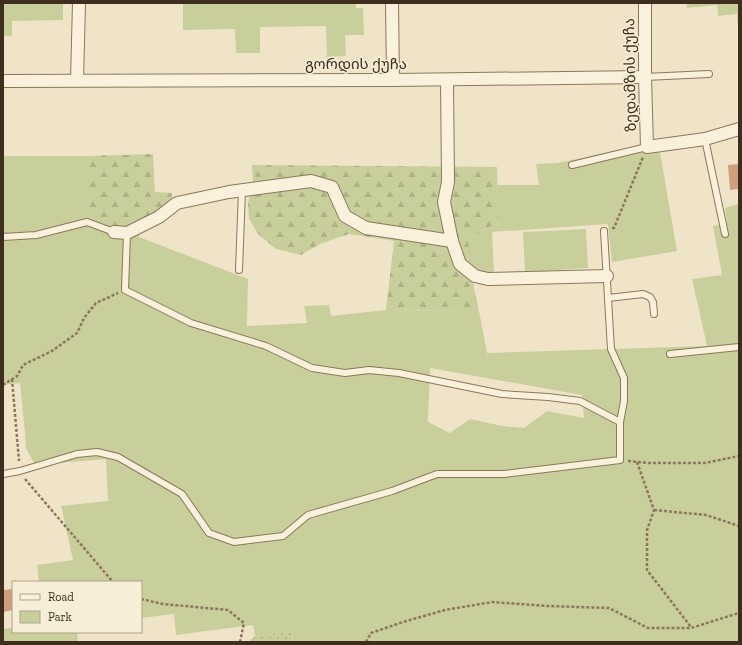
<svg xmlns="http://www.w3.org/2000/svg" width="742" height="645" font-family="'Zilla Slab','Noto Sans Georgian',serif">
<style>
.green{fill:#c9cf9b;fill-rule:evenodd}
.forest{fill:url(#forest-firs)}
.park{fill:url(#park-dots)}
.building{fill:#cf9f7d}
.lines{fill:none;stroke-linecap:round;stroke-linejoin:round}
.service-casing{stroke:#8d765c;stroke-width:8}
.minor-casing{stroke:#8d765c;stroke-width:14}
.path{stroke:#8d765c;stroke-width:2.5;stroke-dasharray:3 2;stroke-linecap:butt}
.service{stroke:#faf1dc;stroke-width:6}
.minor{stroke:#faf1dc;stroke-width:12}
.labels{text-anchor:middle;stroke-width:3;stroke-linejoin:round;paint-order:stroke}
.street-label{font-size:15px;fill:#3d2e20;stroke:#f7eed8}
</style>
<defs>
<pattern id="forest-firs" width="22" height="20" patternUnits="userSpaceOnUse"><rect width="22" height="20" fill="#c9cf9b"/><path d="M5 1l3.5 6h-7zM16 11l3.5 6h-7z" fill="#aeb285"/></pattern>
<pattern id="park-dots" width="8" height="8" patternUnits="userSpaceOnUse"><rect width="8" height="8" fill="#c9cf9b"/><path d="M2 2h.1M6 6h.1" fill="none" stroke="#aeb285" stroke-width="1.8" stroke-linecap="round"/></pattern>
</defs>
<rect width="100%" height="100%" fill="#f0e4c8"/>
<g class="green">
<polygon points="3,3 63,3 63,20 12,21 12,36 3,36"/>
<polygon points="183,3 356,3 356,8 363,8 364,35 345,35 346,56 327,57 326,26 260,27 260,53 236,53 235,29 183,30"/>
<polygon points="686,3 739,3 739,39 737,14 718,16 717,5 687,8"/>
<polygon points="640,145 639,153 660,152 677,251 612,262 608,224 492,232 494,274 472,280 466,251 473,235 498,223 497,185 539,185 536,164 558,163"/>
<path d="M3 156H87V216L139 224V237L248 279 247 326 307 323 304 306 329 305 331 316 386 310 479 311 487 353 707 346 692 279 722 275 713 226 727 224 725 208 739 204V642H293L292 632 255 636 253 625 176 635 174 614 141 618V582H39L37 565 73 560 61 506 108 501 106 459 35 465 26 448 25 433 20 383 3 385ZM430 368 582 395 584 418 547 411 524 428 502 426 470 419 450 433 428 422Z"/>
<polygon points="586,229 588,268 525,272 523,232"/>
<polygon points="13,628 13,632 77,632 78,642 3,642 3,629"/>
</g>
<g class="forest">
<polygon points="153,154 155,192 172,193 172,201 146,221 133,227 110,229 87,216 87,156"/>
<polygon points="252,165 497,167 498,223 474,235 466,251 479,311 386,310 394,241 349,234 320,244 301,255 276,249 259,235 249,219 248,203 253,183"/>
</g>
<polygon class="park" points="292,632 293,642 248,642 255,636"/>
<g class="building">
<polygon points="739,164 739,189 730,190 728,165"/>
<polygon points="13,589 13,610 4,612 3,590"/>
</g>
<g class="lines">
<g class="service-casing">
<g id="service">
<polyline points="645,77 709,74"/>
<polyline points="705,139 725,234"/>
<polyline points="572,165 647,147"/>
<polyline points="127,233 125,290 191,323 266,346 312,368 345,373 369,370 399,373 502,394 548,397 580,401 620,422"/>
<polyline points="3,237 36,235 87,222 114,232"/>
<polyline points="239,270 242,190"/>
<polyline points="608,298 643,294 650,297 653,302 654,314"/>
<polyline points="670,354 739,347"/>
<polyline points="3,474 20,471 77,454 97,452 118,457 182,494 209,533 234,542 283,536 308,515 392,491 437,474 504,474 620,460 620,422 624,401 624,378 611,349 604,231"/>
</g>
</g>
<g class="minor-casing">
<g id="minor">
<polyline points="392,3 393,80"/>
<polyline points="645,3 645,77 647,147 705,139 739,129"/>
<polyline points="77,80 79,3"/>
<polyline points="447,80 448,182 444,202 452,241 460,264 475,276 488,279 607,276"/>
<polyline points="3,81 393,80 645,77"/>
<polyline points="114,232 127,233 159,217 177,203 229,192 311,181 332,187 345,216 366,228 452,241"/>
</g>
</g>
<g class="path">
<polyline points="612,228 614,228 643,157"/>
<polyline points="12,379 19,461"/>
<polyline points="3,385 17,376 23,365 52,351 77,333 84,318 96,303 118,293"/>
<polyline points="628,461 648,463 705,463 739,456"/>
<polyline points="637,462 654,510 647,530 647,570 691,627"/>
<polyline points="25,479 113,582"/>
<polyline points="654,510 706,515 739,526"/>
<polyline points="141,599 163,604 228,610 244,623 240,642"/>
<polyline points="366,642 371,633 403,622 445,610 492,602 548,606 609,608 648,628 691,628 739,613"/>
</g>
<use href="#service" class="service"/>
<use href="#minor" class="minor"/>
</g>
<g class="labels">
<g class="street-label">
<text x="356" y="69">გორდის ქუჩა</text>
<text transform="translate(630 75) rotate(-91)" y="5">ზედამზის ქუჩა</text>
</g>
</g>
<rect width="742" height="645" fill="none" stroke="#3d2e20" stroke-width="8"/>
<rect x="12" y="581" width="130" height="52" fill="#f7eed8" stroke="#ada18e"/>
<rect x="20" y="594" width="20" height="6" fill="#faf1dc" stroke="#ada18e"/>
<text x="48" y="601" font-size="12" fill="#3d2e20">Road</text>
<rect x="20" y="611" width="20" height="12" fill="#c9cf9b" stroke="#ada18e"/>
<text x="48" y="621" font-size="12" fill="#3d2e20">Park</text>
</svg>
